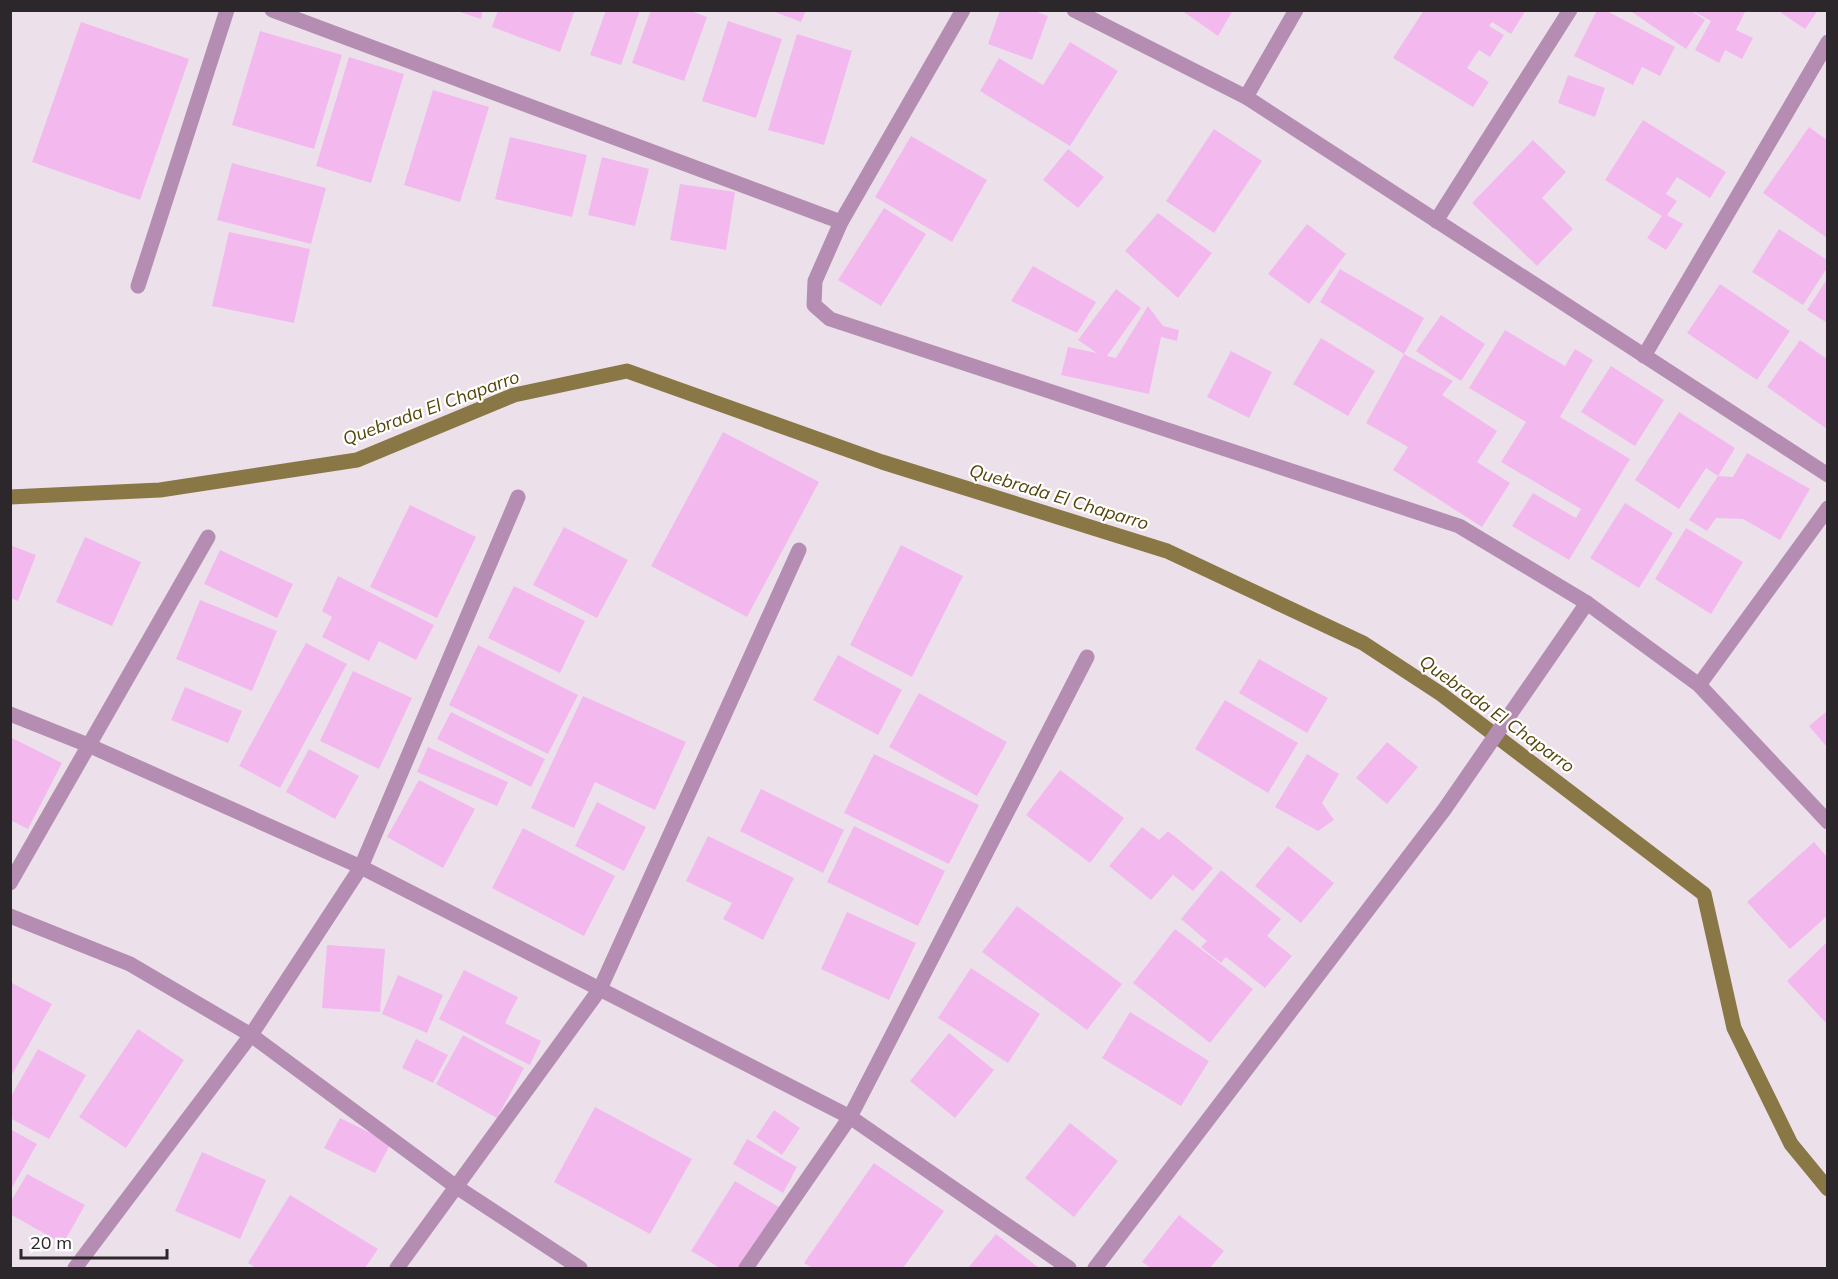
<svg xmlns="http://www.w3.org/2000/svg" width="1838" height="1279" font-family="Mulish,sans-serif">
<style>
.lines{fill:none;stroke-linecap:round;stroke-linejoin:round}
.stream{stroke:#8a7746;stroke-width:15}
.building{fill:#f3b9ef}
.street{stroke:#b58db2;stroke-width:15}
.labels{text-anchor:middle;stroke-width:4.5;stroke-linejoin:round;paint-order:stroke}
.water-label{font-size:18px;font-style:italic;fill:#554307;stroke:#fff}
</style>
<rect width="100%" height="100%" fill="#ece1eb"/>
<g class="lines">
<polyline class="stream" points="10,497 160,490 357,460 514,395 627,371 882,462 1167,551 1363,643 1441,694 1704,894 1734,1028 1791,1144 1828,1189"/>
</g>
<g class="building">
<polygon points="454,10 483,10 481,19"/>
<polygon points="498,10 575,10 560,52 492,27"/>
<polygon points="606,10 640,10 621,65 590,55"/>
<polygon points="651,10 688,10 707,17 684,81 632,63"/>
<polygon points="770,10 806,10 801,22"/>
<polygon points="1000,10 1032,10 1048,16 1032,60 988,44"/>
<polygon points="1181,10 1233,10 1218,36"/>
<polygon points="1424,10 1526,10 1511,34 1492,22 1489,26 1504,35 1490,57 1479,50 1467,68 1489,82 1473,107 1393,58"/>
<polygon points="1597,10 1605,10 1675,47 1660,76 1642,67 1633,85 1574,56"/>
<polygon points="1629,10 1690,10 1705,20 1686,49"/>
<polygon points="1691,10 1746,10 1736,30 1753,38 1742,59 1725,50 1719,63 1695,50 1711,21"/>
<polygon points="1777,10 1818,10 1805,29"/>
<polygon points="728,21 782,39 756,118 702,101"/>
<polygon points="81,22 189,59 140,200 32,162"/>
<polygon points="260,31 342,55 314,149 232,125"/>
<polygon points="797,34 852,51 824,145 768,130"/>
<polygon points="1070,42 1118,71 1070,146 980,91 999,58 1043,85"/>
<polygon points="349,57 404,74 371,183 316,166"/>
<polygon points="1568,75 1605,88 1595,117 1558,103"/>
<polygon points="433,90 489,107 460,202 404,185"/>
<polygon points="1643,120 1726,172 1710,198 1677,177 1666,194 1677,201 1667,215 1683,224 1666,250 1647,238 1662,216 1605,180"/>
<polygon points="1809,127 1827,140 1827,238 1763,193"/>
<polygon points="1214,129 1262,161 1214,233 1166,201"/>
<polygon points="911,136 987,180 952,242 875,197"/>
<polygon points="510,137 587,155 572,217 495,199"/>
<polygon points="1533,140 1566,172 1542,198 1573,229 1537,266 1472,203"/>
<polygon points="1068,149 1104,177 1078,208 1043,180"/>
<polygon points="602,157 649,169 635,226 588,215"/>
<polygon points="232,163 326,188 311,244 217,220"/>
<polygon points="680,184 735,192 726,250 670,240"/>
<polygon points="884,208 926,234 881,306 838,280"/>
<polygon points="1158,213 1212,253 1178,298 1125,251"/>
<polygon points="1307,224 1346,254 1309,304 1268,274"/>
<polygon points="1779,229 1827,260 1827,268 1803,305 1752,272"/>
<polygon points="229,232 310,249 294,323 212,306"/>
<polygon points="1033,266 1096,302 1077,333 1011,301"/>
<polygon points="1340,269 1424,318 1404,354 1320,302"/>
<polygon points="1827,279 1827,323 1807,310"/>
<polygon points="1720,284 1790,331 1757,380 1687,333"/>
<polygon points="1116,289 1141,308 1107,356 1116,358 1148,306 1163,326 1179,330 1177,341 1161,337 1149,394 1061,375 1068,347 1097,353 1078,340"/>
<polygon points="1441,315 1485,344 1461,381 1416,351"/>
<polygon points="1505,330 1565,366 1575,349 1593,360 1560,417 1630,459 1569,560 1512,526 1533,493 1576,518 1581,509 1501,462 1526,422 1469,388"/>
<polygon points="1321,338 1375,371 1348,416 1293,384"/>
<polygon points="1800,340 1827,359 1827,429 1767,387"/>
<polygon points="1231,351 1272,372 1249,418 1207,397"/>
<polygon points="1404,354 1453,381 1442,395 1497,431 1477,462 1510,483 1482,527 1393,470 1408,447 1366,423"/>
<polygon points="1611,366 1664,400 1635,446 1581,412"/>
<polygon points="1679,412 1735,448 1718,476 1706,468 1679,509 1635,480"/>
<polygon points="723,432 819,482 747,617 651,566"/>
<polygon points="1747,453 1810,489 1780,540 1743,519 1716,518 1707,531 1689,520 1718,476 1733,477"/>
<polygon points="1625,503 1673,533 1639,588 1590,558"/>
<polygon points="410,505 476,537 437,618 370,587"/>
<polygon points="564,527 628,560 597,618 533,585"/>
<polygon points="1686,528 1743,562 1711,614 1655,579"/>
<polygon points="85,537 141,562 112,626 56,602"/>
<polygon points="10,545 36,555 18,601 10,598"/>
<polygon points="901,545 963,576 912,677 850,645"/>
<polygon points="220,550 293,584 277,618 204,584"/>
<polygon points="338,576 434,625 416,660 379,641 369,661 322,637 332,617 322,611"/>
<polygon points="514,586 585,621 560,673 488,638"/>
<polygon points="200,600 277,631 252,691 176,659"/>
<polygon points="306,643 347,664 280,788 239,766"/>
<polygon points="478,645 578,695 548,754 449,705"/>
<polygon points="838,655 902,690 878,735 813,700"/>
<polygon points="1259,659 1328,698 1307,733 1239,693"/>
<polygon points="353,671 412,698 379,769 320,741"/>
<polygon points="185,687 242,711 228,743 171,720"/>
<polygon points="919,693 1007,742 977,796 889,747"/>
<polygon points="583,696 686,742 655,810 595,782 574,828 531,808"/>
<polygon points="1225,700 1298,743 1268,793 1195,749"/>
<polygon points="1827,711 1827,747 1809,726"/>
<polygon points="451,712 545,759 531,787 437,739"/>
<polygon points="10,737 62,763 28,829 10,820"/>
<polygon points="1387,742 1418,767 1387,804 1356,778"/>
<polygon points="428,747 508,782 497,806 417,772"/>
<polygon points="309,749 359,776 335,819 286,792"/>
<polygon points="874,754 979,805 949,864 844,813"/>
<polygon points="1307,754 1339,774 1322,803 1334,820 1318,831 1275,807"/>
<polygon points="1060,770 1124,818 1090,863 1026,815"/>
<polygon points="419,780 475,809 443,868 387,837"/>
<polygon points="761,789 844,830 823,873 740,831"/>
<polygon points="597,802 646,827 624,871 575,846"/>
<polygon points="854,826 945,871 918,926 827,882"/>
<polygon points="1142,827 1159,840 1168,831 1213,868 1193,891 1173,875 1151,900 1109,866"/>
<polygon points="523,828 615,876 584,936 492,888"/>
<polygon points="708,836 794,878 763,940 723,919 732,903 686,881"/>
<polygon points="1814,842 1827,857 1827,916 1790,949 1747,902"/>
<polygon points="1288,846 1334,883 1301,923 1255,886"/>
<polygon points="1221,870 1281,919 1267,936 1292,956 1265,988 1226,957 1221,963 1201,947 1207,941 1181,919"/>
<polygon points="1017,906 1122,984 1087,1030 982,952"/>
<polygon points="847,912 916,943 889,1000 821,969"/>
<polygon points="1175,929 1253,989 1210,1043 1133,983"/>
<polygon points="1827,942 1827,1024 1787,981"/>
<polygon points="327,945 385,949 380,1012 322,1008"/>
<polygon points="971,968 1040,1014 1008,1063 938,1018"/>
<polygon points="464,970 518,997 505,1023 541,1041 530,1065 439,1019"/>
<polygon points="398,975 443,995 427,1033 382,1014"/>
<polygon points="10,982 52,1004 10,1078"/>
<polygon points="1130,1012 1209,1061 1181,1106 1102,1058"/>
<polygon points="138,1029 184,1060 126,1148 79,1117"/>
<polygon points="949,1033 994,1070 955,1118 910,1081"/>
<polygon points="463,1035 524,1068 497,1118 436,1084"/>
<polygon points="416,1039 448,1055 433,1083 402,1068"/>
<polygon points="38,1049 86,1075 49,1139 10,1118 10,1098"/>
<polygon points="595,1107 692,1159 650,1234 554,1182"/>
<polygon points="774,1110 800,1128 782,1155 756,1137"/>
<polygon points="340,1118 391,1143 375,1173 324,1148"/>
<polygon points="1070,1123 1118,1161 1074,1217 1025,1178"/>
<polygon points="10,1129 37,1144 10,1191"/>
<polygon points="747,1139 797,1167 783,1193 733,1164"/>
<polygon points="202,1152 266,1180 240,1239 175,1211"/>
<polygon points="874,1163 944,1211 903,1268 813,1268 804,1263"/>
<polygon points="27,1174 85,1205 63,1244 10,1214 10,1203"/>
<polygon points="735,1181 779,1207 742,1268 720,1268 691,1251"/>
<polygon points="290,1195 378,1249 365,1268 256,1268 248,1263"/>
<polygon points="1179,1215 1224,1251 1210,1268 1151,1268 1142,1262"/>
<polygon points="996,1234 1039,1268 968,1268"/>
</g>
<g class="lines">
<g class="street">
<polyline points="272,10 841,222"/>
<polyline points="963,10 841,222 815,281 814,305 830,319 1459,526 1587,603 1699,685 1828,822"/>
<polyline points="1074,10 1246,97 1828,475"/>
<polyline points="1246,97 1296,10"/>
<polyline points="1436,221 1570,10"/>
<polyline points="138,286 227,10"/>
<polyline points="1644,356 1828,42"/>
<polyline points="1699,685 1828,508"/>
<polyline points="10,714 88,745 361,867 850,1117 1069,1268"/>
<polyline points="10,883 208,537"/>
<polyline points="10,916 130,964 251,1035 455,1186 580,1268"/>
<polyline points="75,1268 251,1035 361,867 518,497"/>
<polyline points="397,1268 600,989 799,550"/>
<polyline points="746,1268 850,1117 1087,657"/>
<polyline points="1095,1268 1444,810 1587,603"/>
</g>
</g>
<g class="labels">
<g class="water-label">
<text transform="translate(431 408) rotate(-20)" y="6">Quebrada El Chaparro</text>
<text transform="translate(1059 497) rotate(17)" y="6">Quebrada El Chaparro</text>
<text transform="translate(1497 714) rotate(36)" y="6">Quebrada El Chaparro</text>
</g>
</g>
<rect width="1838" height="1279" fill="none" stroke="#2b272b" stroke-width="24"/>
<path d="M21 1249v9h146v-9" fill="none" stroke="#2b272b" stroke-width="3"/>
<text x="30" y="1249" font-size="18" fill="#2b272b" stroke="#ffffff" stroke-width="4.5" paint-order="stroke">20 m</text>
</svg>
